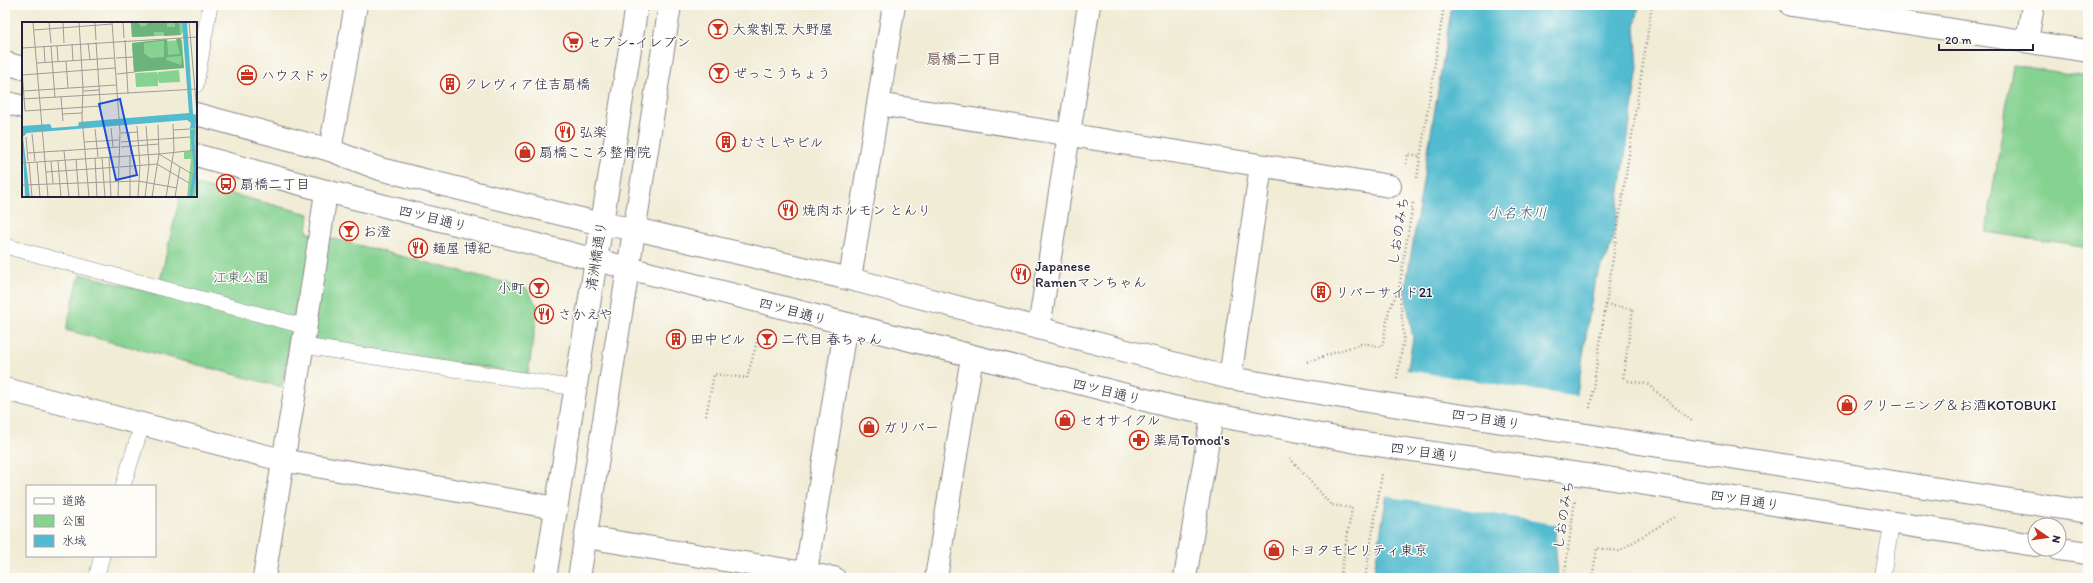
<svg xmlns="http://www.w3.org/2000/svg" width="2093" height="583" font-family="Itim,'Klee One',sans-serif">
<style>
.green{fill:#85d291;stroke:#547a66}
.water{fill:#52bbcf;stroke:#3a6e85}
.pier{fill:#f1ecd6}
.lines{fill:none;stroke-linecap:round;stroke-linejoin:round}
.service-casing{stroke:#8a8788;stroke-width:16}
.minor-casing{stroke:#8a8788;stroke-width:24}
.secondary-casing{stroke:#8a8788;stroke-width:24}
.path{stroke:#8a8788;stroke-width:2.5;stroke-dasharray:1 3;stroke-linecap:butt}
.service{stroke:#fff;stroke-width:15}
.minor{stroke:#fff;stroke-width:22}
.secondary{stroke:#fff;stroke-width:22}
.secondary-bridge-casing{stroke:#8a8788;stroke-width:24;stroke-linecap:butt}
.secondary-bridge{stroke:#fff;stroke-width:22}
.labels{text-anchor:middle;stroke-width:3;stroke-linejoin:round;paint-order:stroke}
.poi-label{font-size:14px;fill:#22223b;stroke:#fdfcf7;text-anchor:start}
.street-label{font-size:14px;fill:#22223b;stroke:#fdfcf7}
.park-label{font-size:14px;fill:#456059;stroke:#fdfcf7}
.neighbourhood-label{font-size:15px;font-weight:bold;fill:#664f4b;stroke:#fdfcf7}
.water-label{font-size:15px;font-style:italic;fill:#355f76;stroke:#fdfcf7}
.inset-road{fill:none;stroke:#9e9b98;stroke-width:1}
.view{fill:#1d4ed8;fill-opacity:0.15;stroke:#1d4ed8;stroke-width:2}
.inset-edge{fill:none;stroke:#22223b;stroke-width:2}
</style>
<rect width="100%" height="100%" fill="#fdfcf7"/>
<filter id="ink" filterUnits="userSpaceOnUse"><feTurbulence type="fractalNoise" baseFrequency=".025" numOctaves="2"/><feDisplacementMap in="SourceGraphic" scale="8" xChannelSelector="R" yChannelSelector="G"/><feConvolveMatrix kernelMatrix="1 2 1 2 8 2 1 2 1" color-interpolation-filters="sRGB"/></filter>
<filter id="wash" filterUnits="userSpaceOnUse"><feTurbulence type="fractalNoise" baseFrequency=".012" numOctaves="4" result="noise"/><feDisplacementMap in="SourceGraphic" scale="16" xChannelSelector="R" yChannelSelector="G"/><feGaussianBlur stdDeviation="0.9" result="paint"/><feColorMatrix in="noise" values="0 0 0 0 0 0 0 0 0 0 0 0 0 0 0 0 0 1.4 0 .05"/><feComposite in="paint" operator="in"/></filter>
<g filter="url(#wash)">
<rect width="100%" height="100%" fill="#f1ecd6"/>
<g class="green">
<polygon points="2013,65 2088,77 2088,248 1986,232"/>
<polygon points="196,185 309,214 307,232 526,288 538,307 528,374 290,338 282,387 66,330 80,274 157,294 180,196 196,196"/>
</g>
<polygon class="water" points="1452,5 1639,5 1635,27 1638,67 1613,240 1594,284 1555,537 1558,578 1373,578 1413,338 1405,291"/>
<polygon class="pier" points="1406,370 1579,397 1559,525 1385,496"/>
</g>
<g filter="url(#ink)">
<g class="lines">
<g class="service-casing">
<g id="service">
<polyline points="196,85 210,5"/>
<polyline points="5,246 307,327"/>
<polyline points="304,346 576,388"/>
<polyline points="123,486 142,425"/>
<polyline points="96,578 102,556"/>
<polyline points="1882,578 1892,523"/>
</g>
</g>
<g class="minor-casing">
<g id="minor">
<polyline points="1791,5 2088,51"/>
<polyline points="2027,41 2033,5"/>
<polyline points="878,104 1390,186"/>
<polyline points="330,150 356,5"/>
<polyline points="850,279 894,5"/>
<polyline points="1039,328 1089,5"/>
<polyline points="1230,378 1261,166"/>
<polyline points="5,389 282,460 556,508"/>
<polyline points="586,537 834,578"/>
<path d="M264 578C284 449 309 321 326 191"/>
<polyline points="805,578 846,324"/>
<polyline points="936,578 972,357"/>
<polyline points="1185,578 1212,416"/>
</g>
</g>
<g class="secondary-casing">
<g id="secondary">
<polyline points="5,63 23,68"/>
<polyline points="5,102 23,107"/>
<polyline points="196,114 330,150 380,169 601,224 635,229 850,279 1230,378 1360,400"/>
<polyline points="196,155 326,191 1173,407 1357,442"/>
<polyline points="1613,439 2088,512"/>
<polyline points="1607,478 2035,545"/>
<polyline points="2059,549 2088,553"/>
<polyline points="545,578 637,5"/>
<polyline points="579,578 670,5"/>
</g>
</g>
<g class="path">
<polyline points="1406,164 1408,154 1420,156"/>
<polyline points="1417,178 1444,5"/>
<polyline points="1606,305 1633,309 1623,380 1647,384 1693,422"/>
<polyline points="1307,362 1363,343 1382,347 1389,310 1399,289"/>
<polyline points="1397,378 1404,337 1399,289 1413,203"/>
<polyline points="1590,408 1652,5"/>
<polyline points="706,416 714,374 747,378 760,330"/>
<polyline points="1290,458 1331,505 1352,508 1340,578"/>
<polyline points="1365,578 1382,474"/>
<polyline points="1564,578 1575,501"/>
<polyline points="1592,578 1597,548 1619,551 1674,517"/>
</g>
<use href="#service" class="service"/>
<use href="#minor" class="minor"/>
<use href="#secondary" class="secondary"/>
<g class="secondary-bridge-casing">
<g id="secondary-bridge">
<polyline points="1360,400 1613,439"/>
<polyline points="1357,442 1607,478"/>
</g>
</g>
<use href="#secondary-bridge" class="secondary-bridge"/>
</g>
</g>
<defs>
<g id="bar-ring" transform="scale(1)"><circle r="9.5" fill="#fdfcf7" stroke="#c8321e" stroke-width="1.5"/><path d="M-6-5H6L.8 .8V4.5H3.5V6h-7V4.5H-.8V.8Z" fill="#c8321e"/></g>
<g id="supermarket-ring" transform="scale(1)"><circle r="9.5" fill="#fdfcf7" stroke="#c8321e" stroke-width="1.5"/><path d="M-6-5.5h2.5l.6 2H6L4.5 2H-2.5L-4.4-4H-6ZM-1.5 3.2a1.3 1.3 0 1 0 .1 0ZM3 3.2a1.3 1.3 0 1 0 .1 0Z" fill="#c8321e"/></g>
<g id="office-ring" transform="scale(1)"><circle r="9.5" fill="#fdfcf7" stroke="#c8321e" stroke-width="1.5"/><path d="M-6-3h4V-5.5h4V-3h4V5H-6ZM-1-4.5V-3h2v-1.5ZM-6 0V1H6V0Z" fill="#c8321e"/></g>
<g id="building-ring" transform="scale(1)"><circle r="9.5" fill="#fdfcf7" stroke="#c8321e" stroke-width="1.5"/><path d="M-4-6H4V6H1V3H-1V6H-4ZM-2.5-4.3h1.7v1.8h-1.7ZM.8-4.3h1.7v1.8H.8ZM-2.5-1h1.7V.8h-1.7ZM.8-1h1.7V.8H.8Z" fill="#c8321e"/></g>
<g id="restaurant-ring" transform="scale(1)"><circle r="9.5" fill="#fdfcf7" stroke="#c8321e" stroke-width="1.5"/><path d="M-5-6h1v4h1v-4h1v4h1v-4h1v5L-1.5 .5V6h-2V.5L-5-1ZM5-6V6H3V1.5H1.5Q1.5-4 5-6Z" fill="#c8321e"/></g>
<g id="shop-ring" transform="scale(1)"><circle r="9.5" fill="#fdfcf7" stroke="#c8321e" stroke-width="1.5"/><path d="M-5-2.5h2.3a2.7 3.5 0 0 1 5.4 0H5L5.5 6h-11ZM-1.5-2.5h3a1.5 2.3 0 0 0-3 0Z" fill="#c8321e"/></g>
<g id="bus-ring" transform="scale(1)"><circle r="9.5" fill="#fdfcf7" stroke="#c8321e" stroke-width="1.5"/><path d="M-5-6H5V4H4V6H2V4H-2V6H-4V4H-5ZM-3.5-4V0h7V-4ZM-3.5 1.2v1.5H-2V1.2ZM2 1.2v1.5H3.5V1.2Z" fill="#c8321e"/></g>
<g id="pharmacy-ring" transform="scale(1)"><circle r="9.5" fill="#fdfcf7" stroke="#c8321e" stroke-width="1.5"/><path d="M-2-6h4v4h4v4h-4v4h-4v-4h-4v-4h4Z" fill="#c8321e"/></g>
</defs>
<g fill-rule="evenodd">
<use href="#bar-ring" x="718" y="29"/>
<use href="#supermarket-ring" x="573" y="42"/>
<use href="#bar-ring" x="719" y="73"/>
<use href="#office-ring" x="247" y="75"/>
<use href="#building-ring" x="450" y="84"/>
<use href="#restaurant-ring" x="565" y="132"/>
<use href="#building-ring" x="726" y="142"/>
<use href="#shop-ring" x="525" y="152"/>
<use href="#bus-ring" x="226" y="184"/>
<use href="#restaurant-ring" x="788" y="210"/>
<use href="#bar-ring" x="349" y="231"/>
<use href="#restaurant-ring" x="418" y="248"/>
<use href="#restaurant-ring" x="1021" y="274"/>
<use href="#bar-ring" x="539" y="288"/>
<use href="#building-ring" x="1321" y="292"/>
<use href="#restaurant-ring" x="544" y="314"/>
<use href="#building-ring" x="676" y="339"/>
<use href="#bar-ring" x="767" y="339"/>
<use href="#shop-ring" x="1847" y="405"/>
<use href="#shop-ring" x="1065" y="420"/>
<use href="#shop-ring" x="869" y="427"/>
<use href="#pharmacy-ring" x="1139" y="440"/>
<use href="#shop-ring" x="1274" y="550"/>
</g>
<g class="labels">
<g class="poi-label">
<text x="732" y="34">大衆割烹 大野屋</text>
<text x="587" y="47">セブン-イレブン</text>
<text x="733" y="78">ぜっこうちょう</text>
<text x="261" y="80">ハウスドゥ</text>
<text x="464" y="89">クレヴィア住吉扇橋</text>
<text x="579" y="137">弘楽</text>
<text x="740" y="147">むさしやビル</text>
<text x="539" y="157">扇橋こころ整骨院</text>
<text x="240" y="189">扇橋二丁目</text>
<text x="802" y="215">焼肉ホルモン とんり</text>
<text x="363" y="236">お澄</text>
<text x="432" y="253">麺屋 博紀</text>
<text x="1035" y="271">Japanese<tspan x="1035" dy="16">Ramenマンちゃん</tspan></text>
<text x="525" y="293" text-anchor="end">小町</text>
<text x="1335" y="297">リバーサイド21</text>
<text x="558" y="319">さかえや</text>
<text x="690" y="344">田中ビル</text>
<text x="781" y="344">二代目 春ちゃん</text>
<text x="1861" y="410">クリーニング＆お酒KOTOBUKI</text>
<text x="1079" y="425">セオサイクル</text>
<text x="883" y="432">ガリバー</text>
<text x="1153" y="445">薬局Tomod's</text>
<text x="1288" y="555">トヨタモビリティ東京</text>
</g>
<g class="street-label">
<text transform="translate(433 218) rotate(14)" y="5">四ツ目通り</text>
<text transform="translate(1398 231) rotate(-81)" y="5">しおのみち</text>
<text transform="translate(596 256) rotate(-81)" y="5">清洲橋通り</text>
<text transform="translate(793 311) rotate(15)" y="5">四ツ目通り</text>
<text transform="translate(1107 391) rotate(14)" y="5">四ツ目通り</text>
<text transform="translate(1486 419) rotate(9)" y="5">四つ目通り</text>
<text transform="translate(1425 452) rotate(8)" y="5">四ツ目通り</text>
<text transform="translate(1745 500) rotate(9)" y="5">四ツ目通り</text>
<text transform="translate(1563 515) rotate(-81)" y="5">しおのみち</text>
</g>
<g class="park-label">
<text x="241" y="282">江東公園</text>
</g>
<g class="neighbourhood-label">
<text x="964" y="64">扇橋二丁目</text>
</g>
<g class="water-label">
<text x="1517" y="218">小名木川</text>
</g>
</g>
<g transform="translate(22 22)">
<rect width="175" height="175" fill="#f1ecd6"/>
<path d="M109 0H160L161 10 159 13 110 15ZM160 18 162 46 112 50 110 21ZM157 48 158 60 137 61 136 57V64L114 65 113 51 135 50 136 53V50ZM175 98V164L173 175H165L169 137H162V130L168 129V106L173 105Z" fill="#85d291"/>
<path d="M109 0H115L120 5 124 4 126 0H145V5H153V0H157L158 13 142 14V10H132V14L110 15ZM159 16 162 46 112 50 110 21 145 17 146 33 158 32 154 17ZM142 19V35L128 36 122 31V21ZM160 34 159 43 144 38 145 35Z" fill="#6cb47b" fill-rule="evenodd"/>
<path d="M160 0H165L171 92 175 93 173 106H168L169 101 165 98 5 111 1 115 8 175H3L0 104 28 102 30 106 56 104 57 100 167 91ZM168 108H173L172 117 175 150 170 175H168V169L172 147Z" fill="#52bbcf"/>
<path class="inset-road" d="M11 0 26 175M27 0 29 21M41 0 42 21M57 0 61 65 60 96 67 175M73 0 74 18M90 0 98 110 96 175M101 0 102 16M167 0 175 91M12 8 90 2M103 18 106 72M74 20 79 94M66 21 68 37M50 22 51 39M22 24 23 41M29 24 33 76M35 24 36 39M0 26 175 15M94 36 111 35M44 39 46 66M15 41 92 36M0 48 3 89 79 84M95 52 113 50M0 53 93 46M2 69 94 63M61 69 78 68M39 75 41 99M0 77 175 67M40 92 60 91M115 104 118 143 116 175M89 106 91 125M73 107 76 135M151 108 168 107M107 110 109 132M99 111 116 110M10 112 13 139M4 115 6 139M62 120 97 118M99 120 168 115M99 125 137 122M42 129 47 175M6 131 97 125M137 132 175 128M87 135 89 175M73 136 75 175M80 136 83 175M54 137 57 175M29 139 31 161M36 139 39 175M7 140 10 175M15 140 18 175M0 141 137 132 175 155M98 145 135 142 167 161M24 150 97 145M0 163 116 159 155 166M108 175V134M123 175 127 143 124 104M130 175 137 132 136 103M144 175 152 128 151 102M153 175 158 145"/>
<path class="view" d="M98 77 115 153 94 158 77 82Z"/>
<rect width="175" height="175" class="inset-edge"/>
</g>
<rect width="2093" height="583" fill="none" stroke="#fdfcf7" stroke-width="20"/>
<rect x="26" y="485" width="130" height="72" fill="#fdfcf7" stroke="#a5a5ac"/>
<rect x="34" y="498" width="20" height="6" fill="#ffffff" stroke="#a5a5ac"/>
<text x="62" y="505" font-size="12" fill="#22223b">道路</text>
<rect x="34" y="515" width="20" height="12" fill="#85d291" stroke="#a5a5ac"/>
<text x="62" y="525" font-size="12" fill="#22223b">公園</text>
<rect x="34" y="535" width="20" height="12" fill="#52bbcf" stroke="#a5a5ac"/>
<text x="62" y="545" font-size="12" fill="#22223b">水域</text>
<g transform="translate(2047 537) rotate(103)"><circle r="19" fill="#fdfcf7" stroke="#a5a5ac"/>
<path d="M0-3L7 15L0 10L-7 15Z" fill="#c8321e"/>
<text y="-6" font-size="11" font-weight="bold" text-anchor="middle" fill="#22223b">N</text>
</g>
<path d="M1939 44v6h94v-6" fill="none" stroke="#22223b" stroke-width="2"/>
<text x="1945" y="44" font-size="12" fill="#22223b" stroke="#fdfcf7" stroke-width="3" paint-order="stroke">20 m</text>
</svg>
